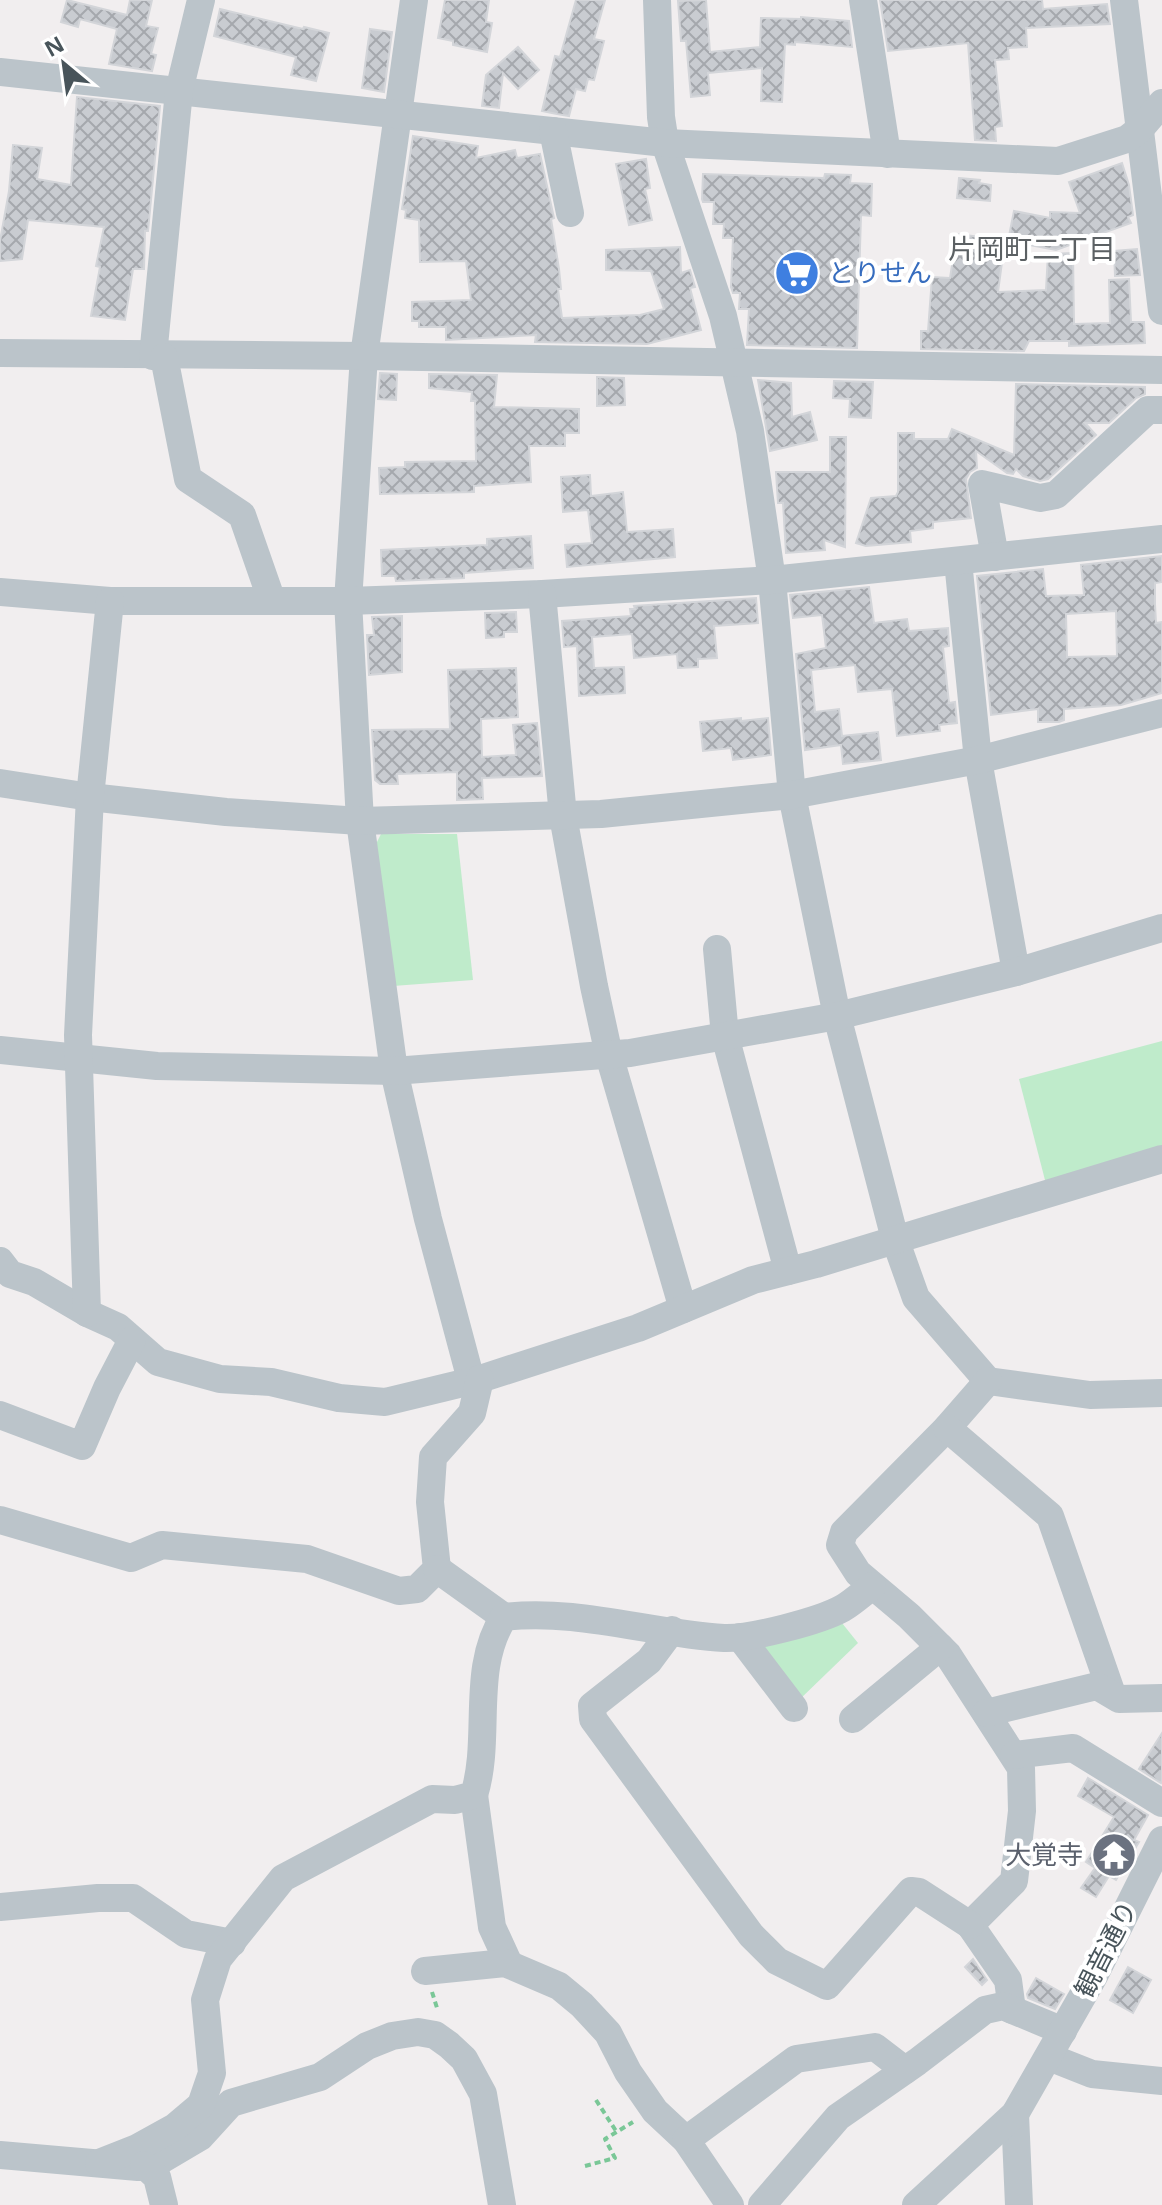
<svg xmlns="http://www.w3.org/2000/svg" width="1162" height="2205" font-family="'Open Sans','Noto Sans JP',sans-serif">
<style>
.green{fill:#bfebcb}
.building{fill:url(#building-cross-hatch);stroke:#d3d5d9;stroke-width:2;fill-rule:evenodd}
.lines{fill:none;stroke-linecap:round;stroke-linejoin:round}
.path{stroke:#7ac797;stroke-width:4;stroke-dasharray:6 4;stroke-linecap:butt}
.minor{stroke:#bbc4ca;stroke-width:28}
.labels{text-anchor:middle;stroke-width:8;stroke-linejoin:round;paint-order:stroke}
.shop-label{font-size:26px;fill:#366cbe;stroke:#fff;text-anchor:start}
.worship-label{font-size:26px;fill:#5b616d;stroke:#fff;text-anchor:end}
.street-label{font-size:26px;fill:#48545a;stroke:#fff}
.neighbourhood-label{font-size:28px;fill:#5b6063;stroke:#fff}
</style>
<defs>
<pattern id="building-cross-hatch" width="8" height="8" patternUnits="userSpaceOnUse" patternTransform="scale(2)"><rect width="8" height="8" fill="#c9ccd1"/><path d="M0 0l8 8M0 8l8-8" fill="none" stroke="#a5a8ad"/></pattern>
</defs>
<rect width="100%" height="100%" fill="#f1eeef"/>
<g class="green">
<polygon points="381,834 457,834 473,980 393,986 376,844"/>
<polygon points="1162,1041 1162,1152 1046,1184 1019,1079"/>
<polygon points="838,1618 858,1643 797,1702 756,1643"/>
</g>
<g class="building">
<polygon points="67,0 127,15 130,0 152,0 146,26 158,28 151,54 156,55 152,71 109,64 117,29 80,19 78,27 61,22"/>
<polygon points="445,0 489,0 486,22 492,23 487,52 453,45 453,41 438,38"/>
<polygon points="576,0 605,0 594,39 604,41 594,80 588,79 585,91 576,89 569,116 557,114 542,111 555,56 560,57"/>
<polygon points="706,0 710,52 760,47 761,18 801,19 801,17 849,21 852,47 795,42 795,45 785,44 782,102 761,101 762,68 708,73 710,95 691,97 686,41 681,41 678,1"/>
<polygon points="880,0 1042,0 1043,9 1107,4 1110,24 1026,28 1027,47 1008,48 1009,59 995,60 1002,126 995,127 996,141 975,140 968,43 888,51"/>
<polygon points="220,9 303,29 304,27 329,33 316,81 291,75 296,57 214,36"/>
<polygon points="370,29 392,32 384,92 362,88"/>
<polygon points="518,47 539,70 518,89 503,73 499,108 482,106 486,75"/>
<polygon points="77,97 160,106 148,231 145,231 144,269 133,269 125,320 91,316 100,267 96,266 104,227 28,220 22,259 0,261 0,241 9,191 13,145 42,148 37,179 71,185"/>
<polygon points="413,136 478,146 476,158 515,150 517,158 540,154 554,218 551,219 559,269 561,289 558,289 562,318 640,315 664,309 651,271 606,270 606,250 680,247 681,273 690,270 695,287 690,288 701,330 647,344 535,342 536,335 446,340 446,327 419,327 419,321 412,321 412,302 471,300 466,261 420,262 419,220 405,218 406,210 402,209"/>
<polygon points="646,159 650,188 645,189 652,220 629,225 616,164"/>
<polygon points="1122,163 1129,185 1133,215 1128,217 1131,223 1056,250 1008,241 1014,211 1050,218 1050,212 1080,213 1069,182"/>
<polygon points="703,174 824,178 825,174 851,175 850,183 872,184 871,216 861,215 857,348 747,345 749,309 739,309 740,293 733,293 731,287 733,238 723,238 724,224 713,224 714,202 703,202 702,199"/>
<polygon points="959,178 980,180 979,183 991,185 990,201 957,198"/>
<polygon points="957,234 1005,240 998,292 1046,290 1048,254 1073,253 1074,324 1110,323 1109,280 1129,279 1131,322 1144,322 1145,343 1069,346 1069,341 1029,341 1024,351 921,349 921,331 928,331 932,277 950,278"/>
<polygon points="1137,249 1140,275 1115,276 1114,251"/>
<polygon points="380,373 397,374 396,400 378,399"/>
<polygon points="429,374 497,375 494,407 579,409 579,433 565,433 565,446 529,446 531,482 474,486 474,492 380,494 379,468 405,467 405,462 476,461 475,401 471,401 472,392 429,388"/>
<polygon points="597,377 624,378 625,405 597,406"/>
<polygon points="758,380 791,383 792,417 810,412 817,440 770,451"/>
<polygon points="834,381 873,382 871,418 849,417 850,399 833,398"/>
<polygon points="1016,384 1145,387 1145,394 1136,398 1109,423 1085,423 1096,435 1048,479 1040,481 1023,476 1016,469 1013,474 1007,473 976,451 977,468 970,472 966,479 971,518 933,522 933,528 910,531 911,542 866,546 856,543 871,498 896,496 898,492 898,433 914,433 914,439 948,439 952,429 1014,455"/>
<polygon points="830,437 846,437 845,547 824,540 825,550 786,553 783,503 778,503 776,472 830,472"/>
<polygon points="590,475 591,496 623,492 627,532 673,529 675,557 567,567 565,545 592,543 588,510 563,512 561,477"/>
<polygon points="531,536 533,568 464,573 464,578 396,581 395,576 382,576 381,550 487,545 487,539"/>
<path d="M1162 556V582L1155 583V604L1156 623 1162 622V693L1121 705 1064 709V720L1059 722H1038V709L991 715 977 576 1043 569 1046 596 1084 595 1081 565ZM1116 611 1117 656 1067 657 1066 614Z"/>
<polygon points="869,587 874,623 907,619 909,631 948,628 949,646 943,647 949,703 955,702 957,723 939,725 940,731 897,736 892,689 858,692 855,665 811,670 815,712 839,709 842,736 878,732 881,760 843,764 841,745 805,750 796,654 826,648 822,615 793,618 790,595"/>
<polygon points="756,598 758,623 714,626 717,658 698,659 698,667 678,668 677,654 634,658 632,634 592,637 594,668 624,667 625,693 579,696 577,646 564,647 562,621 631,616 630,609 635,609 634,606"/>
<polygon points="516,612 517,632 504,632 504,637 486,638 485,613"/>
<polygon points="402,616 402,672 369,675 367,635 374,635 372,617"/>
<polygon points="516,668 518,717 481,719 482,757 516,755 513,725 537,723 542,776 482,778 483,799 457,800 457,772 397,774 398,784 380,784 375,780 372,730 450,729 448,670"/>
<polygon points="741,718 741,721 768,718 771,755 733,760 731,748 703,751 700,722"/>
<polygon points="1162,1733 1162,1781 1161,1783 1139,1769"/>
<polygon points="1088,1778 1148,1815 1134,1840 1139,1842 1116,1880 1109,1876 1096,1897 1081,1888 1095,1868 1086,1862 1114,1817 1078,1796"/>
<polygon points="973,1959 987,1980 982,1985 965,1967"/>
<polygon points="1128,1967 1151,1980 1133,2013 1110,2000"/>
<polygon points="1036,1978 1064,1994 1055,2009 1028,1998 1027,1994"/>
</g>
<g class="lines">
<g class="path">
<polyline points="432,1992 438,2011"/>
<polyline points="596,2100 616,2131"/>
<polyline points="585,2166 615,2158 605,2139 633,2122"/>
</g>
<g class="minor">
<polyline points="414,0 364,356 348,601 360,821 394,1071 428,1219 471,1380"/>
<polyline points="657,0 661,117 665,143 723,316 750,431 772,580 792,795 837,1016 895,1239 916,1298 988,1381 1090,1395 1162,1393"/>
<polyline points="863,0 887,154"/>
<polyline points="1124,0 1162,311"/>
<polyline points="0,72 665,143 1058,161 1127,139 1140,129 1162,103"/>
<polyline points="553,131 570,213"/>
<polyline points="0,353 364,356 1162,370"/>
<polyline points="153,356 179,91 201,0"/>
<polyline points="164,357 188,479 242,515 272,601"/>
<polyline points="995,557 982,484 1040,498 1056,495 1148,410 1162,410"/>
<polyline points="958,561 978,760 1016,972"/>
<polyline points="0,592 110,601 348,601 542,594 772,580 1162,539"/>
<polyline points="542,594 563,816 594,986 609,1055 683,1309"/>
<polyline points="0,783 90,797 226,812 360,821 601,814 792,795 978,760 1162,713"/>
<polyline points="717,949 725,1036 788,1271"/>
<polyline points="0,1050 157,1066 394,1071 630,1053 837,1016 1016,972 1162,928"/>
<polyline points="0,1261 10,1274 34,1282 87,1313 118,1327 158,1362 220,1379 271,1382 339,1398 385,1402 480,1379 638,1328 753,1280 816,1264 1162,1159"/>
<polyline points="87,1313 78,1035 90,797 110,601"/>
<polyline points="988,1381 947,1428 844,1532 840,1545 858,1573 909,1616 948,1655 1021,1768 1022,1811 1014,1881 970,1925 1008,1980 1012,2010"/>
<polyline points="0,1415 82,1446 107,1388 132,1340"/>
<polyline points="947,1428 1050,1516 1112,1694"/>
<polyline points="0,1520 131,1558 162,1545 307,1559 399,1591 417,1589 437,1569 430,1502 433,1457 472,1413 480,1379"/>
<polyline points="437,1569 504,1617"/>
<polyline points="672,1630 649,1661 592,1706 593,1719 751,1935 777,1961 827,1986 911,1891 919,1892 970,1925"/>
<polyline points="740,1637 794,1708"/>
<polyline points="986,1713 1097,1686 1119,1699 1162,1698"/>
<polyline points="853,1719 940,1647"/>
<polyline points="1014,1755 1073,1748 1162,1803"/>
<polyline points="474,1795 492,1927 509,1964"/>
<polyline points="0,1907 98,1898 133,1898 186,1934 232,1943"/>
<polyline points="425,1971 505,1963 559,1986 582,2005 608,2033 628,2072 655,2111 686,2140 730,2205"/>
<polyline points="1049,2057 1092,2074 1162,2081"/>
<polyline points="1015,2114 1019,2205"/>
<polyline points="686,2140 796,2059 875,2047 905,2070"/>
<polyline points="0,2155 138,2167 156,2163 200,2137 231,2103 320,2077 367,2046 392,2036 418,2032 435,2035 449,2045 464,2059 483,2094 502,2205"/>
<path d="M99 2163 137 2148 175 2127 201 2105 212 2073 205 2000 218 1959 283 1878 432 1799 455 1800 474 1795C492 1738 470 1669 504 1617 576 1608 652 1634 724 1638 750 1639 820 1621 843 1608 853 1602 863 1593 872 1586"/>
<polyline points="144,2165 157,2177 164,2205"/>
<polyline points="762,2205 838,2117 917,2062 985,2010 1003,2006 1063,2031"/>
<polyline points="916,2205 1015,2114 1094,1976 1162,1840"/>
</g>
</g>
<defs>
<g id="supermarket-disc" transform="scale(2.3)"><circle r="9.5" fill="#3f7fe0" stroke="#fff"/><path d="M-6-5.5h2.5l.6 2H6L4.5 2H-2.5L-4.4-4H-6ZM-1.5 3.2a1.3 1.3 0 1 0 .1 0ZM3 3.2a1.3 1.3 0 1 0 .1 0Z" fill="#fff"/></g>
<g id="temple-disc" transform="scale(2.3)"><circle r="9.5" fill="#6b7280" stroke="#fff"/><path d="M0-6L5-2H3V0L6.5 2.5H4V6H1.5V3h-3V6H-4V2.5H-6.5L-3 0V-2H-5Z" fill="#fff"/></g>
</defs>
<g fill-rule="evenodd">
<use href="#supermarket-disc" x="797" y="273"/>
<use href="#temple-disc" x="1114" y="1855"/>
</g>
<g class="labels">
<g class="shop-label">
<text x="828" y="282">とりせん</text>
</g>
<g class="worship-label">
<text x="1083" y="1864">大覚寺</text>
</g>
<g class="street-label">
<text transform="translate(1106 1949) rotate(-63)" y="9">観音通り</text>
</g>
<g class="neighbourhood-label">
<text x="1032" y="259">片岡町二丁目</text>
</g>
</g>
<g transform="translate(64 64) rotate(331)" stroke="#ffffff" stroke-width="6" paint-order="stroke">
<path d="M0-6L14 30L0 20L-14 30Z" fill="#48545a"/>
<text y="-12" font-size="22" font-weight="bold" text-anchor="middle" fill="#48545a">N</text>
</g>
</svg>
